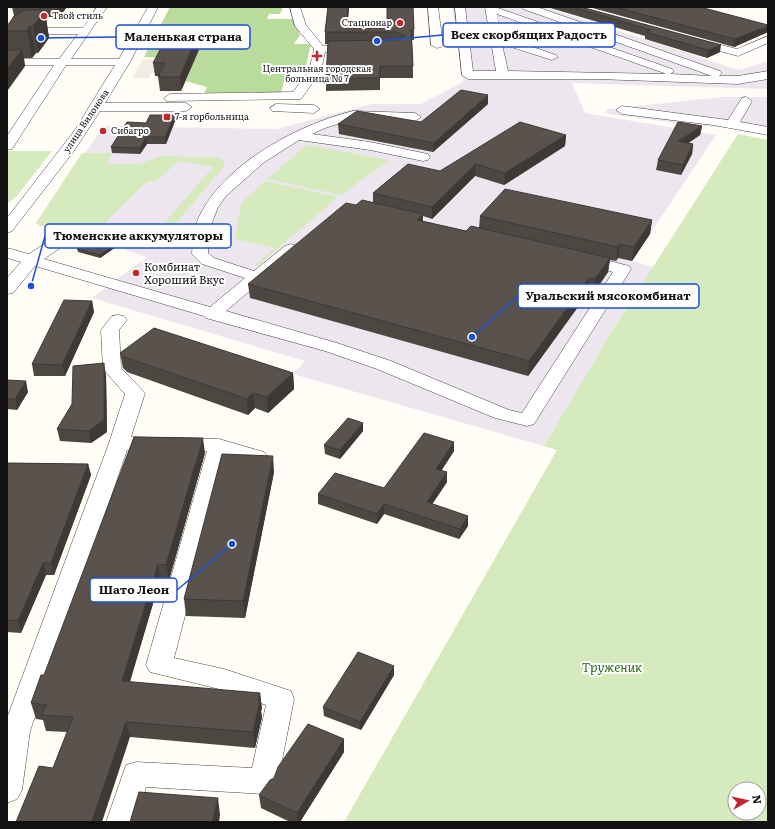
<svg xmlns="http://www.w3.org/2000/svg" width="775" height="829" font-family="Literata,serif">
<style>
.industrial{fill:#eee6ef}
.green{fill:#d5ebbd;fill-rule:evenodd}
.forest{fill:#b9dc9c}
.plaza{fill:#f1ede2}
.lines{fill:none;stroke-linecap:round;stroke-linejoin:round}
.minor-casing{stroke:#444;stroke-width:1}
.minor{fill:#fff;fill-rule:evenodd}
.wall{fill:#4d4742}
.shaded-wall{fill:#3f3936}
.building{fill:#5a524d;stroke:#3f3936}
.poi-dot{fill:#c4262e;stroke:#fff;stroke-width:1.5}
.labels{text-anchor:middle;stroke-width:4;stroke-linejoin:round;paint-order:stroke}
.far-poi-label{font-size:9px;fill:#111;stroke:#fff;text-anchor:start}
.far-street-label{font-size:9px;fill:#111;stroke:#fff}
.poi-label{font-size:11px;fill:#111;stroke:#fff;text-anchor:start}
.near-park-label{font-size:13px;font-style:italic;fill:#2f6b1f;stroke:#fff}
.leader{fill:none;stroke:#1d4ed8;stroke-width:1.5}
.callout-dot{fill:#1d4ed8;stroke:#fff;stroke-width:1.5}
.callout{fill:#fff;stroke:#1d4ed8;stroke-width:1.5}
.callout-label{font-size:12px;text-anchor:middle;font-weight:bold;fill:#111}
</style>
<rect width="100%" height="100%" fill="#fffdf5"/>
<g class="industrial">
<polygon points="452,7 545,7 739,70 768,61 768,89 572,83 585,113 716,135 632,261 653,267 612,331 544,446 293,374 305,361 92,298 147,257 125,250 135,242 94,233 88,229 84,206 111,153 85,153 104,127 107,126 277,129 371,104 421,104 463,82"/>
<polygon points="722,97 768,97 768,128 695,126 604,113 609,109"/>
</g>
<g class="green">
<path d="M738 134 768 140V822H344L557 450 544 446 612 331ZM735 789H759V813H735Z"/>
<polygon points="307,145 389,160 341,195 267,179"/>
<polygon points="7,151 52,151 16,197 7,204"/>
<polygon points="82,153 112,153 107,164 138,164 162,156 218,158 223,160 225,165 173,227 158,230 213,167 179,161 155,182 148,181 94,233 88,229 40,226 36,223"/>
<polygon points="265,181 338,197 257,266 254,266 275,248 235,239 241,203"/>
</g>
<polygon class="forest" points="170,7 283,7 280,14 269,14 267,19 295,19 300,35 294,44 311,44 305,70 287,70 281,93 204,94 207,87 186,81 200,45 165,58 144,57"/>
<polygon class="plaza" points="143,59 159,59 149,78 132,78"/>
<g class="lines">
<g class="minor-casing">
<g id="minor">
<polygon points="97,7 107,7 71,59 119,59 148,7 158,7 130,62 105,103 186,103 192,107 186,111 100,111 74,151 12,231 7,233 7,218 75,130 115,65 66,65 12,149 7,150 7,136 54,65 7,65 7,59 59,59 78,34 7,34 7,28 83,28"/>
<polygon points="290,7 300,7 306,25 323,46 355,45 361,48 355,51 325,52 321,71 301,99 166,101 164,98 170,94 293,92 309,71 314,49 295,26"/>
<polygon points="428,7 438,7 443,45 441,47 437,48 431,45"/>
<path d="M455 7H465L473 71H496L485 7H495L672 69 674 71 670 74 712 76 523 9 522 7H537L720 71 722 73 719 76H738L768 71V79L738 84 597 79H468L462 75ZM497 14 664 73 665 74 508 71 502 44 552 60 558 57 556 55 501 36Z"/>
<polygon points="768,36 768,43 738,56 690,43 689,41 694,38 737,49"/>
<polygon points="746,97 752,101 740,122 768,127 768,135 713,125 622,114 616,110 622,106 728,120 742,98"/>
<polygon points="276,104 314,105 320,109 314,113 272,111 270,108"/>
<path d="M353 111 415 113 421 117 415 121 354 119 325 128 312 134 370 142 428 154 430 157 428 160 423 161 370 150 299 140 263 163 226 196 218 207 210 228 208 253 214 258 254 271 285 246 291 244 297 246 299 249 226 311 337 343 391 361 509 410 522 413 613 272 576 262 574 259 576 256 582 254 629 266 631 269 534 424 527 426 495 418 377 369 325 351 206 318 204 316 35 266 13 293 7 294V278L21 262 7 258V248L29 254 64 231H76L78 234 76 237 44 259 210 307 245 278 202 264 192 254C193 245 192 235 195 227 215 168 296 125 353 111Z"/>
<polygon points="118,315 124,316 127,320 119,330 121,368 145,393 131,437 219,439 264,452 268,457 264,462 257,464 227,454 174,658 224,669 291,691 294,699 278,781 274,790 264,794 146,787 136,822 106,822 126,765 136,762 252,768 266,705 223,690 150,672 146,665 207,451 127,450 30,731 22,790 17,799 7,803 7,718 109,443 125,394 103,369 101,330 112,316"/>
</g>
</g>
<use href="#minor" class="minor"/>
</g>
<g class="wall">
<polygon points="12,7 67,7 59,17 46,17 49,38 38,53 36,53 32,58 24,58 25,66 7,91 7,26 13,18 14,16"/>
<polygon points="328,7 349,7 347,28 414,29 414,40 412,40 413,66 413,78 380,78 380,90 326,91 326,78 328,44 325,44 325,32"/>
<polygon points="547,7 581,7 720,52 707,58 645,39 645,36"/>
<polygon points="589,7 700,7 768,32 734,47"/>
<polygon points="199,32 201,45 181,91 160,91 158,76 155,76 153,63 172,46"/>
<polygon points="488,104 433,152 339,134 338,124 421,122"/>
<polygon points="175,115 175,121 166,144 147,144 140,154 112,153 111,147 146,123"/>
<polygon points="702,126 700,135 688,143 693,144 692,154 681,175 656,170 658,160"/>
<polygon points="566,135 565,146 504,185 475,176 432,219 423,216 423,221 466,231 479,228 480,216 652,220 650,234 632,261 618,258 616,261 610,260 608,272 593,294 588,293 528,376 250,298 248,284 356,205 373,203 373,193 440,171"/>
<polygon points="126,236 126,240 100,258 78,252 77,249"/>
<polygon points="92,301 94,312 65,376 34,376 32,364"/>
<polygon points="120,353 293,373 294,389 268,413 255,408 248,415 127,372 123,368"/>
<polygon points="106,375 107,432 91,443 60,441 57,429"/>
<polygon points="7,380 28,392 17,410 7,409"/>
<polygon points="363,423 363,431 340,459 325,454 324,445"/>
<polygon points="454,442 454,451 441,471 447,482 432,504 468,526 459,539 384,514 377,524 318,504 318,494 384,488"/>
<polygon points="205,453 169,580 160,580 130,682 260,693 262,709 261,711 262,717 255,748 130,737 53,768 67,732 46,731 43,720 36,719 31,703 44,675"/>
<polygon points="7,463 88,464 91,475 54,575 46,575 21,633 7,632"/>
<polygon points="274,472 245,618 186,616 184,599"/>
<polygon points="394,675 361,730 324,716 323,707"/>
<polygon points="344,739 344,752 300,822 290,822 261,808 259,795"/>
</g>
<g class="shaded-wall">
<polygon points="57,7 67,7 59,17"/>
<polygon points="348,7 349,7 347,32 346,28"/>
<polygon points="42,10 42,15 45,12 49,38 38,53 33,26 40,12"/>
<polygon points="30,26 36,53 32,58 27,31"/>
<polygon points="768,26 768,32 734,47 735,39"/>
<polygon points="199,32 201,45 181,91 180,77"/>
<polygon points="721,45 720,52 707,58 708,50"/>
<polygon points="22,50 25,66 7,91 7,69"/>
<polygon points="488,95 488,104 433,152 434,143"/>
<polygon points="175,115 175,121 166,144 165,137"/>
<polygon points="702,126 700,135 677,151 678,141"/>
<polygon points="566,135 565,146 504,185 505,173"/>
<polygon points="146,137 147,144 140,154 140,148"/>
<polygon points="693,144 692,154 681,175 683,165"/>
<polygon points="476,164 475,176 432,219 432,207"/>
<polygon points="423,214 422,228 417,220"/>
<polygon points="652,220 650,234 632,261 634,247"/>
<polygon points="126,236 126,240 100,258 100,255"/>
<polygon points="620,244 618,258 616,261 618,247"/>
<polygon points="610,258 608,272 593,294 595,279"/>
<polygon points="589,278 588,293 528,376 529,361"/>
<polygon points="92,301 94,312 65,376 62,365"/>
<polygon points="104,363 106,375 107,432 91,443 89,431"/>
<polygon points="293,373 294,389 268,413 267,397"/>
<polygon points="26,381 28,392 17,410 15,399"/>
<polygon points="253,393 255,408 248,415 247,399"/>
<polygon points="363,423 363,431 340,459 340,450"/>
<polygon points="203,438 205,453 169,580 166,565"/>
<polygon points="454,442 454,451 436,479 436,469"/>
<polygon points="273,456 274,472 245,618 243,601"/>
<polygon points="88,464 91,475 54,575 51,563"/>
<polygon points="447,472 447,482 427,512 427,502"/>
<polygon points="384,504 384,514 377,524 377,514"/>
<polygon points="468,516 468,526 459,539 460,529"/>
<polygon points="43,563 46,575 21,633 18,621"/>
<polygon points="158,564 160,580 125,697 122,681"/>
<polygon points="394,666 394,675 361,730 360,722"/>
<polygon points="260,693 262,709 261,711 262,717 255,748 253,732 258,700"/>
<polygon points="126,722 130,737 102,822 90,822"/>
<polygon points="344,739 344,752 300,822 298,822 297,813"/>
<polygon points="218,798 220,815 219,822 212,822"/>
</g>
<g class="building">
<polygon points="328,7 348,7 346,28 387,28 387,7 413,7 414,29 411,29 413,66 380,66 380,78 326,78 328,41 397,40 405,36 397,32 325,32"/>
<polygon points="572,7 581,7 721,45 708,50 646,32 651,30"/>
<polygon points="615,7 700,7 768,25 768,26 735,39"/>
<polygon points="25,10 42,10 40,12 45,12 33,26 30,26 27,31 7,31 7,26 13,18 13,17"/>
<polygon points="178,32 199,32 180,77 158,77 165,63 153,63 162,46 172,46"/>
<polygon points="7,50 22,50 7,69"/>
<polygon points="461,90 488,95 434,143 338,124 357,111 421,122"/>
<polygon points="150,115 175,115 165,137 146,137 140,148 111,147 127,122 146,123"/>
<polygon points="520,122 566,135 505,173 476,164 432,207 373,193 408,164 440,171"/>
<polygon points="678,122 702,126 678,141 693,144 683,165 658,160"/>
<polygon points="505,189 652,220 634,247 620,244 618,247 480,216"/>
<polygon points="362,200 423,214 417,220 466,231 471,226 610,258 595,279 589,278 529,361 248,284 346,203 356,205"/>
<polygon points="104,231 126,236 100,255 77,249"/>
<polygon points="64,300 92,301 62,365 32,364"/>
<polygon points="154,328 293,373 267,397 253,393 247,399 124,357 120,353"/>
<polygon points="104,363 104,420 89,431 57,429 72,404 73,366"/>
<polygon points="7,380 26,381 15,399 7,399"/>
<polygon points="348,418 363,423 340,450 324,445"/>
<polygon points="424,433 454,442 436,469 447,472 427,502 468,516 460,529 384,504 377,514 318,494 335,473 384,488"/>
<polygon points="134,437 203,438 166,565 158,564 122,681 260,693 258,700 260,701 253,732 126,722 92,821 90,822 16,822 39,766 53,768 73,717 41,715 47,705 31,703 41,675 44,675"/>
<polygon points="222,454 273,456 243,601 184,599"/>
<polygon points="7,463 88,464 51,563 43,563 18,621 7,620"/>
<polygon points="358,652 394,666 360,722 323,707"/>
<polygon points="308,724 344,739 297,813 259,795 270,780 274,778 278,767"/>
<polygon points="139,792 218,798 212,822 130,822"/>
</g>
<g class="poi-dot">
<circle cx="44" cy="16" r="4"/>
<circle cx="400" cy="23" r="4"/>
<path d="M315 50h4v4h4v4h-4v4h-4v-4h-4v-4h4z"/>
<rect x="163" y="113" width="8" height="8" rx="2"/>
<circle cx="103" cy="131" r="4"/>
<circle cx="136" cy="273" r="4"/>
</g>
<g class="labels">
<g class="far-poi-label">
<text x="52" y="19">Твой стиль</text>
<text x="392" y="26" text-anchor="end">Стационар</text>
<text x="317" y="72" text-anchor="middle">Центральная городская<tspan x="317" dy="10">больница № 7</tspan></text>
<text x="175" y="120">7-я горбольница</text>
<text x="111" y="134">Сибагро</text>
</g>
<g class="far-street-label">
<text transform="translate(86 121) rotate(-56)" y="3">улица Вилонова</text>
</g>
<g class="poi-label">
<text x="144" y="271">Комбинат<tspan x="144" dy="13">Хороший Вкус</tspan></text>
</g>
<g class="near-park-label">
<text x="612" y="672">Труженик</text>
</g>
</g>
<path class="leader" d="M377 41L443 35M41 38L116 37M31 286L45 236M472 337L518 296M232 544L177 590"/>
<g class="callout-dot">
<circle cx="377" cy="41" r="4"/>
<circle cx="41" cy="38" r="4"/>
<circle cx="31" cy="286" r="4"/>
<circle cx="472" cy="337" r="4"/>
<circle cx="232" cy="544" r="4"/>
</g>
<g class="callout">
<rect x="443" y="23" width="172" height="24" rx="4"/>
<rect x="116" y="25" width="134" height="24" rx="4"/>
<rect x="45" y="224" width="186" height="24" rx="4"/>
<rect x="518" y="284" width="181" height="24" rx="4"/>
<rect x="90" y="578" width="87" height="24" rx="4"/>
</g>
<g class="callout-label">
<text x="529" y="39">Всех скорбящих Радость</text>
<text x="183" y="41">Маленькая страна</text>
<text x="138" y="240">Тюменские аккумуляторы</text>
<text x="608" y="300">Уральский мясокомбинат</text>
<text x="134" y="594">Шато Леон</text>
</g>
<rect width="775" height="829" fill="none" stroke="#111111" stroke-width="16"/>
<g transform="translate(747 801) rotate(82)"><circle r="19" fill="#ffffff" stroke="#a0a0a0"/>
<path d="M0-3L7 15L0 10L-7 15Z" fill="#c4262e"/>
<text y="-6" font-size="11" font-weight="bold" text-anchor="middle" fill="#111111">N</text>
</g>
</svg>
